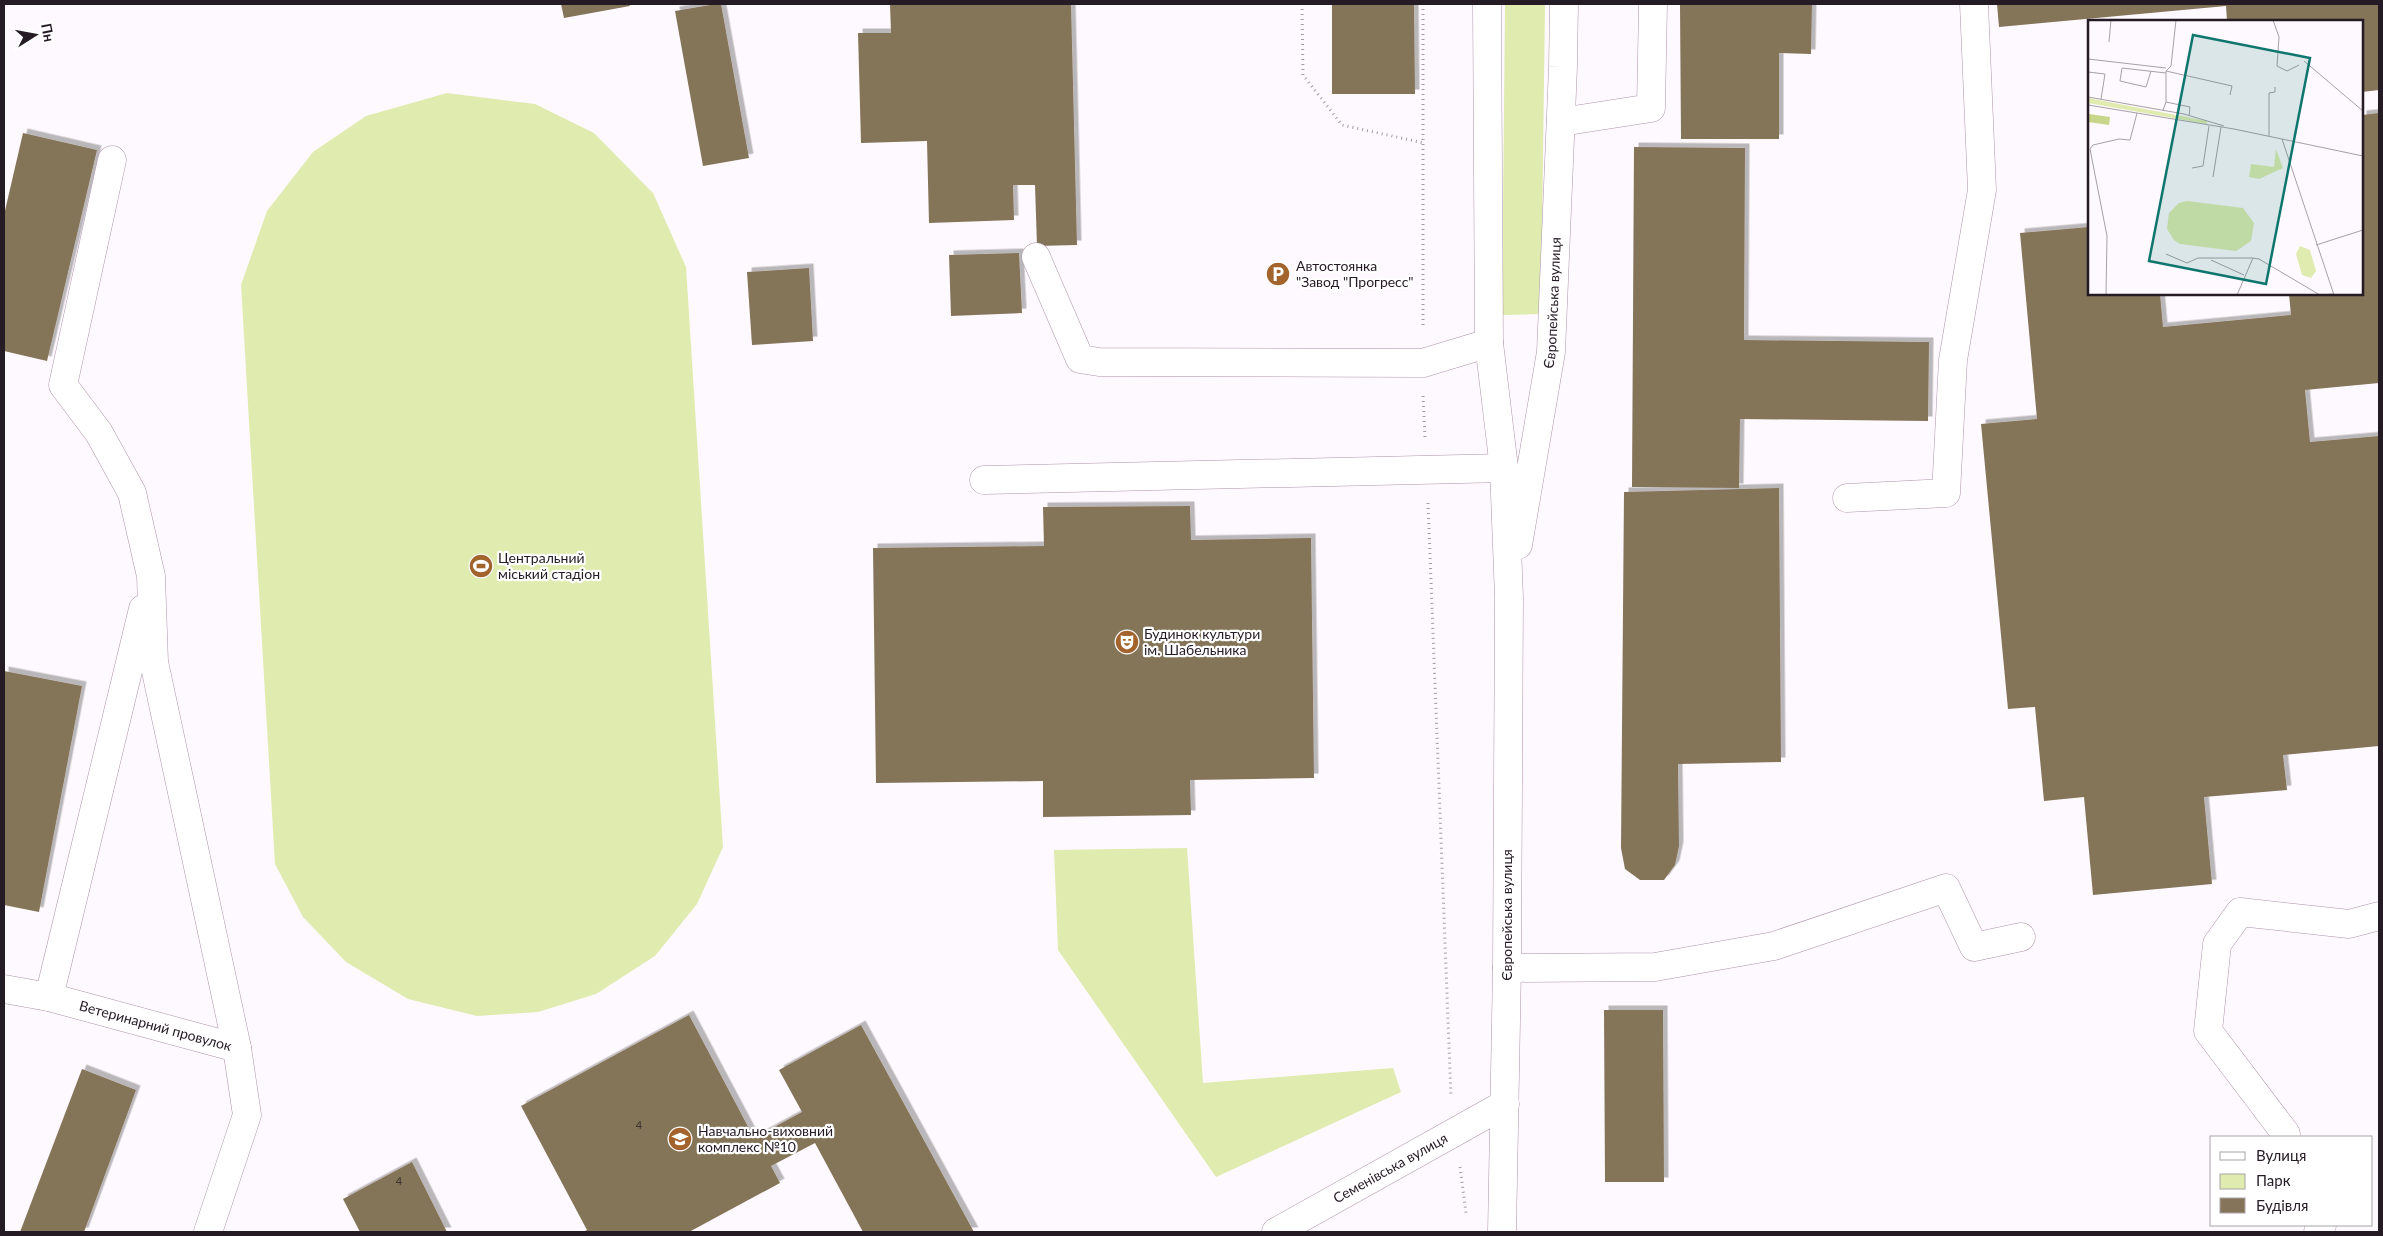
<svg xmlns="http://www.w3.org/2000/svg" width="2383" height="1236" font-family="Lato,sans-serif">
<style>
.green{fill:#dfebaf}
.building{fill:#857459;filter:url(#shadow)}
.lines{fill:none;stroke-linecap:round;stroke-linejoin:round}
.minor-casing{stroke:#ae94ac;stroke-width:29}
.path{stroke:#a39ca3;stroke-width:3;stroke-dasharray:1 4;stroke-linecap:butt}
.minor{stroke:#fff;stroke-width:28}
.labels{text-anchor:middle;stroke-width:4.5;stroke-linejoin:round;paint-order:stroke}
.number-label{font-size:11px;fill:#3c3131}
.poi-label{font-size:14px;fill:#241b24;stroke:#fff;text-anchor:start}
.street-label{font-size:14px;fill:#241b24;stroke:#fff}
.inset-road{fill:none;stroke:#a7a0a7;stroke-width:1}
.view{fill:#0f766e;fill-opacity:0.15;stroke:#0f766e;stroke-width:2.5}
.inset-edge{fill:none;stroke:#241b24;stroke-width:2.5}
</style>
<defs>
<filter id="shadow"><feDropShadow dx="4.5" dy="-4.5" stdDeviation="0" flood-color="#0004"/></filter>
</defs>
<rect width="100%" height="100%" fill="#fef9fe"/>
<g class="green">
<polygon points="1505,4 1545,4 1541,314 1502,315"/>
<polygon points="447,93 535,104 594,133 653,193 686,267 723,847 697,904 655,956 596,994 538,1012 477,1016 408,999 346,962 303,917 275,864 241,285 267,211 313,152 366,116"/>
<polygon points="1187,848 1203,1083 1393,1068 1401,1092 1216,1177 1058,950 1054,850"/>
</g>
<g class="building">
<polygon points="561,4 629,4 630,6 564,18"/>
<polygon points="716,4 721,4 749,158 703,166 675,11"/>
<polygon points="890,4 1071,4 1077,245 1037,246 1035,185 1013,185 1014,220 929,223 927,141 861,143 858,33 891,33"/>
<polygon points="1332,4 1414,4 1415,94 1332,94"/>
<polygon points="1680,4 1812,4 1811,54 1779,53 1779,139 1681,139"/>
<polygon points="1997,4 2379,4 2379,90 2362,92 2362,21 2227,21 2226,6 1999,27"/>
<polygon points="2379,113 2379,383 2305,390 2310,442 2379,436 2379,746 2283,755 2287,790 2204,797 2212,884 2093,895 2084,797 2044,801 2035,707 2008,709 1981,424 2037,419 2020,233 2089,227 2089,294 2160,294 2163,327 2291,315 2289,294 2362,294 2362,115"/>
<polygon points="23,133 97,150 47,361 4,351 4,215"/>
<polygon points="1634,147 1745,148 1744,340 1929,342 1928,421 1740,419 1739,488 1632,487"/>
<polygon points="1019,253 1022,313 951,316 949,255"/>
<polygon points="809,268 813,341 752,345 747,272"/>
<polygon points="1779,488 1781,762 1678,764 1679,846 1675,865 1664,880 1640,880 1625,869 1621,848 1624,492"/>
<polygon points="1190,506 1191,540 1311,538 1314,778 1190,780 1191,815 1043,817 1043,781 876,783 873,548 1044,546 1043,507"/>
<polygon points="4,671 82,686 39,912 4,905"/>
<polygon points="1604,1010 1663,1010 1664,1182 1605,1182"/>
<polygon points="689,1015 754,1138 802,1112 779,1070 861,1025 974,1232 863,1232 815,1143 771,1166 780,1183 689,1232 583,1232 587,1230 521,1106"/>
<polygon points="82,1069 136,1090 84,1232 20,1232"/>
<polygon points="412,1162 447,1232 360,1232 343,1199"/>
</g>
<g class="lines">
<g class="minor-casing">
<g id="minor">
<polyline points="1487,4 1489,343 1504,468 1509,598 1507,968 1502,1232"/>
<polyline points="1561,122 1651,108 1653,4"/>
<polyline points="112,160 63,385 99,433 132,493 151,576 154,662 237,1048"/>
<polyline points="1036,257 1080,359 1099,362 1423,363 1489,343"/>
<polyline points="984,480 1504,468"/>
<polyline points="1847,498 1946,493 1953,360 1982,190 1974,4"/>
<path id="s1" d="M1518 545 1551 352 1563 67 1564 4"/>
<polyline points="1507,968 1655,967 1774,946 1946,888 1974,947 2021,937"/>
<path id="s2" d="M4 989 49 997 237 1048 247 1115 208 1232"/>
<polyline points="49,997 143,609"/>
<polyline points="2286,1134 2208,1031 2217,944 2240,912 2349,924 2379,916"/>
<path id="s3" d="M1276 1232 1505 1104"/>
<polyline points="2318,1232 2322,1225"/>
</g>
</g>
<g class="path">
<polyline points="1302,4 1303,75 1342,125 1424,143"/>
<polyline points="1423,4 1423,327"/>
<polyline points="1423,396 1425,437"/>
<polyline points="1428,503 1451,1097"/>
<polyline points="1460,1167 1466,1213"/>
</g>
<use href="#minor" class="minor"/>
</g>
<defs>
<g id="parking-disc" transform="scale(1.25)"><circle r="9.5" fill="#a3632d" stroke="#fff"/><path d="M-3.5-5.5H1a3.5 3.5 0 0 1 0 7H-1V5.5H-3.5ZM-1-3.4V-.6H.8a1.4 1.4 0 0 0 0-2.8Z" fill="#fff"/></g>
<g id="stadium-disc" transform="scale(1.25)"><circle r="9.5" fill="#a3632d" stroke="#fff"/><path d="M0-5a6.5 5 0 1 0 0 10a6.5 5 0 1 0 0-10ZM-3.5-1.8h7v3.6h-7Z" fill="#fff"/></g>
<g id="theatre-disc" transform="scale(1.25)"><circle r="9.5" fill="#a3632d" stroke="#fff"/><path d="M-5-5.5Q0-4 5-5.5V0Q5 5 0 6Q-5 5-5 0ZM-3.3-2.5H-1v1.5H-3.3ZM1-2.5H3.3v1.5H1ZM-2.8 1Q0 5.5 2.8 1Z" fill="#fff"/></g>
<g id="school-disc" transform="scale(1.25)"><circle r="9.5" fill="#a3632d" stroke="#fff"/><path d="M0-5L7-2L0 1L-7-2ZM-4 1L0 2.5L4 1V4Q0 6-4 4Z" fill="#fff"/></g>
</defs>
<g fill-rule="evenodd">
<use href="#parking-disc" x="1278" y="274"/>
<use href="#stadium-disc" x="481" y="566"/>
<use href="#theatre-disc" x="1127" y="642"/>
<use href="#school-disc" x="680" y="1139"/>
</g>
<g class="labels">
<g class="number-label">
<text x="639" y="1129">4</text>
<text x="399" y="1185">4</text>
</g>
<g class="poi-label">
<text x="1296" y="271">Автостоянка<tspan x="1296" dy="16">"Завод "Прогресс"</tspan></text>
<text x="498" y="563">Центральний<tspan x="498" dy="16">міський стадіон</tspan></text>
<text x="1144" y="639">Будинок культури<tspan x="1144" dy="16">ім. Шабельника</tspan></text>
<text x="698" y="1136">Навчально-виховний<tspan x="698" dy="16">комплекс №10</tspan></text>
</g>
<g class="street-label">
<text dy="5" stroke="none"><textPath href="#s1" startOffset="245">Європейська вулиця</textPath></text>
<text transform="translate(1507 915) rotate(-90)" y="5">Європейська вулиця</text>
<text dy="5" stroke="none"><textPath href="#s2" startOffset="156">Ветеринарний провулок</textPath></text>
<text dy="5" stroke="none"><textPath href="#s3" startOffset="131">Семенівська вулиця</textPath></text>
</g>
</g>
<g transform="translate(2088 20)">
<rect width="275" height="275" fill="#fef9fe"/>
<path d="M0 78 119 101V104L0 83ZM188 129 195 148 171 159 161 157 163 144 186 147ZM99 181 155 188 166 203 163 221 148 231 92 224 86 220 79 209 81 193 91 183ZM212 226 222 230 228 251 223 258 214 255 208 234Z" fill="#dfebaf"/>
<path d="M1 94 22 97 21 105 0 102Z" fill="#c7d68a"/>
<path class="inset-road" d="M185 0 191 17 189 46 199 51 211 45M21 22 23 0M0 39 78 48M216 41 275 91M63 51 58 67 32 61 34 48 78 53M78 51 144 66 142 75M0 52 17 54 13 79M0 77 96 94 136 106M78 82V51L83 46 88 0M0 85 146 109 275 136M75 90 78 82 102 87 101 96M181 116V73L187 72V67M194 119 246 275M104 148 115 146 121 106M125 157 133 107M228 225 275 210M78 234 99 243 110 238H165M123 240 156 255M18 275 19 216 2 129 5 125 31 119 42 120 49 93M149 275 165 238 171 239 232 275 245 274"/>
<path class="view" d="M105 15 222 38 178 264 61 241Z"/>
<rect width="275" height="275" class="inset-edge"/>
</g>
<rect width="2383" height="1236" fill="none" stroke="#241b24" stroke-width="10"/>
<rect x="2210" y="1136" width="162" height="90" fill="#ffffff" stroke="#a7a4a7"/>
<rect x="2220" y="1152" width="25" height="8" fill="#ffffff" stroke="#a7a4a7"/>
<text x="2256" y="1161" font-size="15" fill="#241b24">Вулиця</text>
<rect x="2220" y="1174" width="25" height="15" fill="#dfebaf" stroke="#a7a4a7"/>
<text x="2256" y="1186" font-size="15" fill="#241b24">Парк</text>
<rect x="2220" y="1198" width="25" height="15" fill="#857459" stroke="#a7a4a7"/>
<text x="2256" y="1211" font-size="15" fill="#241b24">Будівля</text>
<g transform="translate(35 35) rotate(79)" stroke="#ffffff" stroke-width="4" paint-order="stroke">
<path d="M0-4L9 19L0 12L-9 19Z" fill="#241b24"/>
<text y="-8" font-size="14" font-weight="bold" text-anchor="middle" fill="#241b24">Пн</text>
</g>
</svg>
